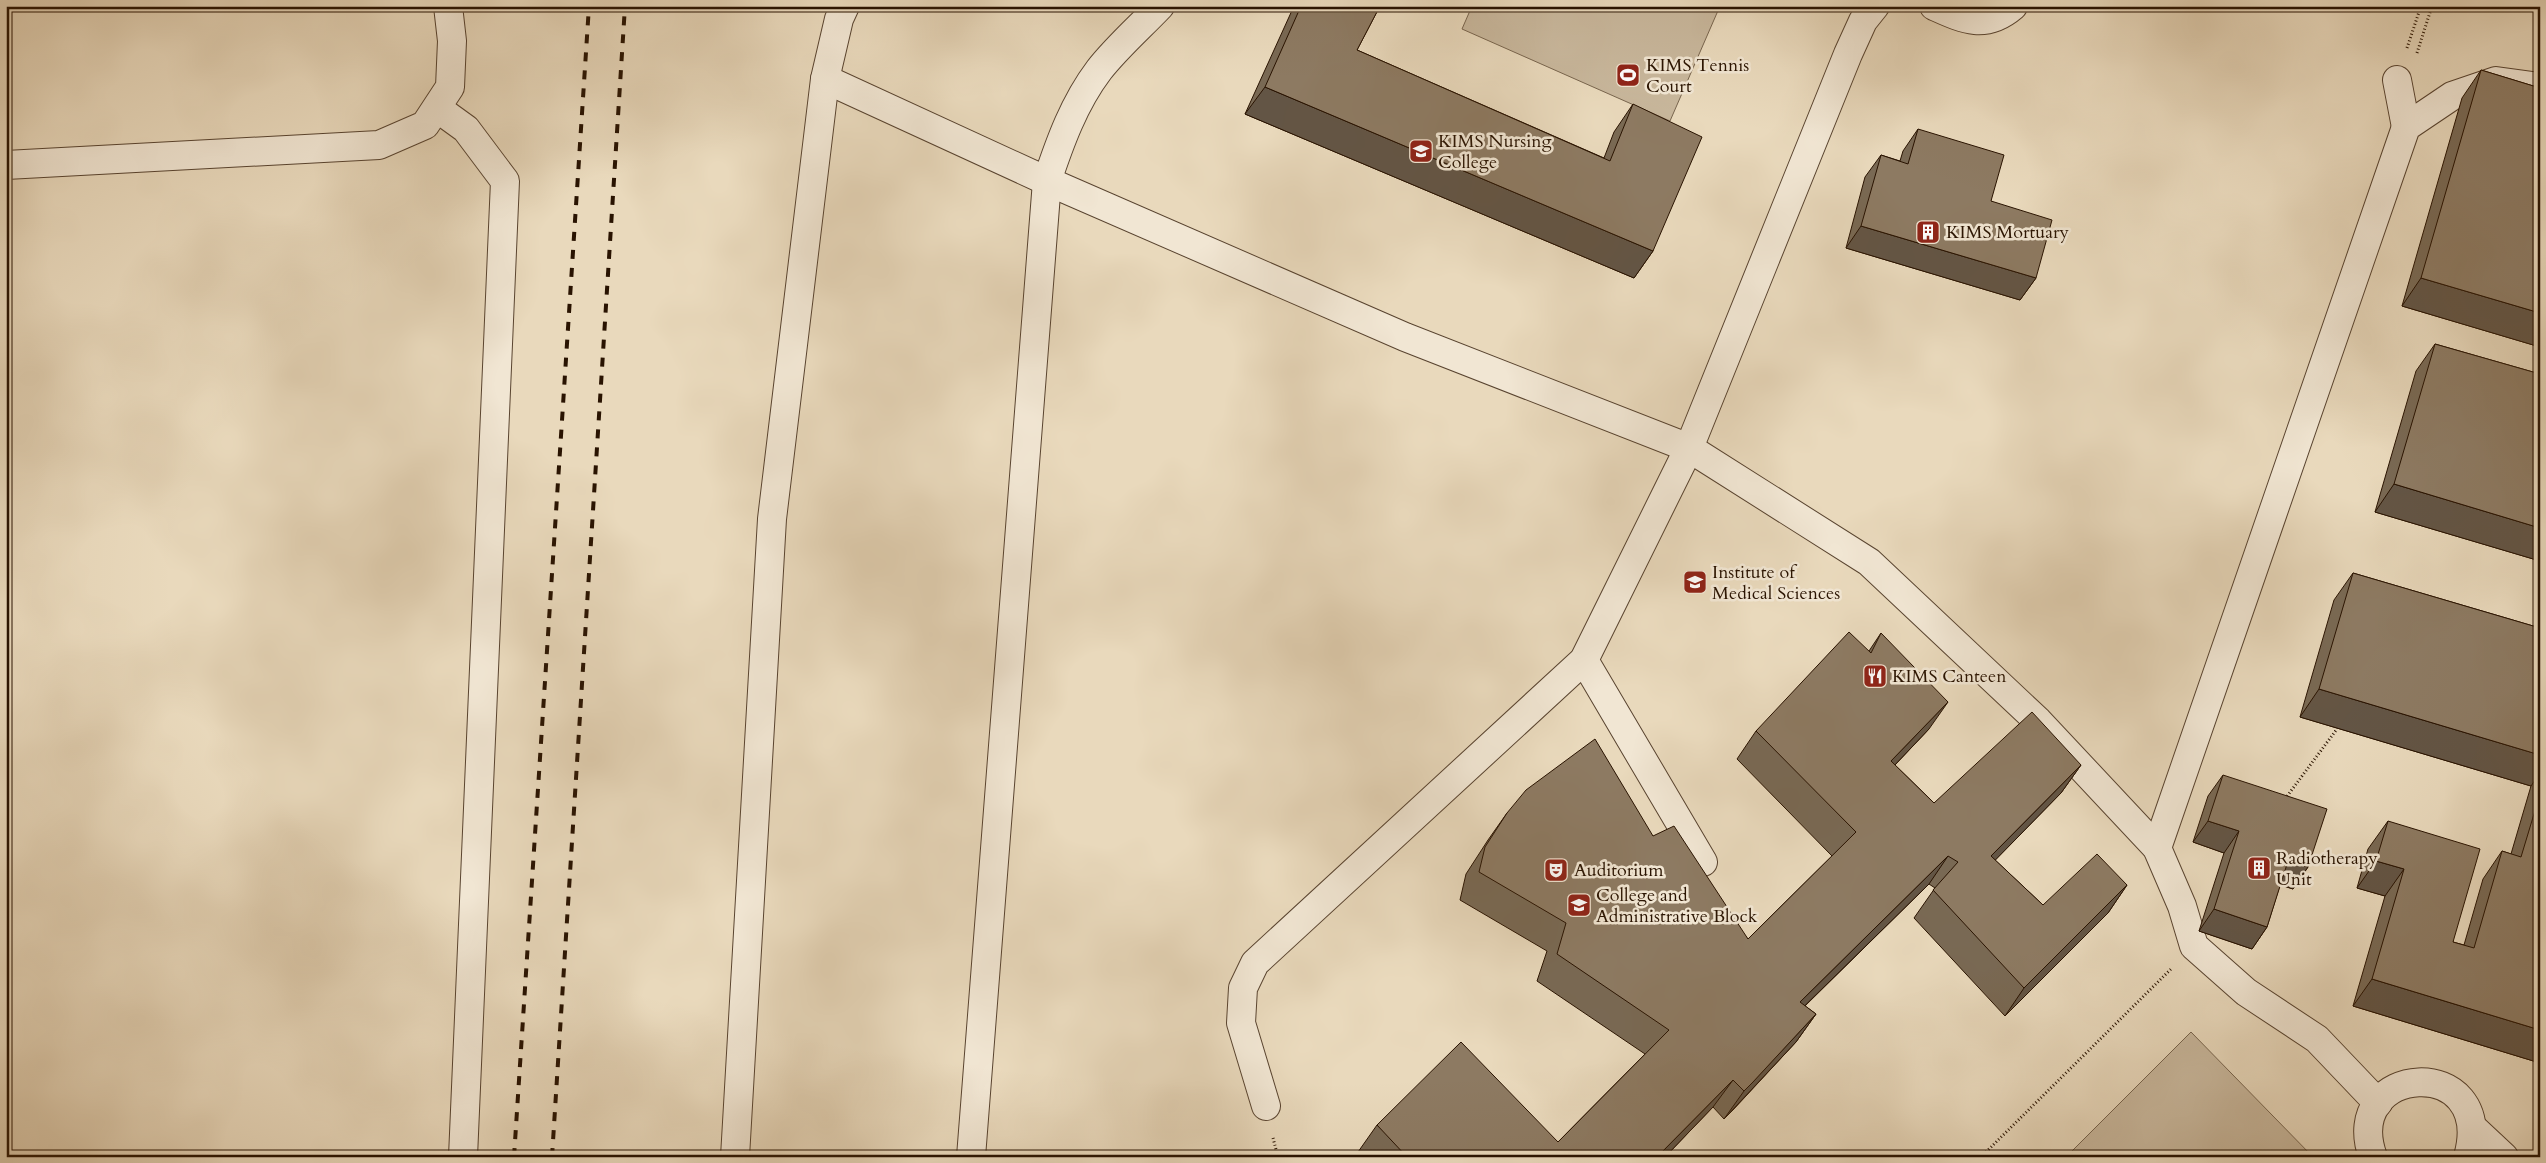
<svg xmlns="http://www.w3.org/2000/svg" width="2546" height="1163" font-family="Cardo,serif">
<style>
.green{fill:#c8b79c;stroke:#78654e}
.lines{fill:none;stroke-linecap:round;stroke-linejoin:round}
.minor-casing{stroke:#594430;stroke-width:30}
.path{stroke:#291301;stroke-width:3;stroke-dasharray:1 2.5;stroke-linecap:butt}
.minor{stroke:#f1e6d3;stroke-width:28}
.rail{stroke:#291301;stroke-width:4;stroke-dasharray:9 9;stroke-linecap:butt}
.wall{fill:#796954;stroke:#291301}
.shaded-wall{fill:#635545;stroke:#291301}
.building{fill:#8d7a62;stroke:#291301}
.labels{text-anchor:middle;stroke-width:5;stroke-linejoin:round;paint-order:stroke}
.poi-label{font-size:18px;fill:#291301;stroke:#f1e6d3;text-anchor:start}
</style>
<rect width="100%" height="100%" fill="#e9d9bc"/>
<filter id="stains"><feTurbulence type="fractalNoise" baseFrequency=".004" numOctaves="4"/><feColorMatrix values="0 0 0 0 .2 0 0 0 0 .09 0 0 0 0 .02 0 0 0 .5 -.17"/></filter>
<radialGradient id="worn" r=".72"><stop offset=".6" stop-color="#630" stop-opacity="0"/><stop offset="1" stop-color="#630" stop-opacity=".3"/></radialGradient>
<g class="green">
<polygon points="1472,6 1720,6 1670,121 1462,29"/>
<polygon points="2191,1032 2313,1157 2066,1157"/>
</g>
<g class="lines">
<g class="minor-casing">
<g id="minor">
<path d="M1934 6C1963 19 1985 30 2013 6"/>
<polyline points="825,79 1047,181 1405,337 1689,448 1869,562 2038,721 2157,848 2182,906 2194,946 2246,992 2317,1039 2378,1103"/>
<polyline points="2397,80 2406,127"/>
<polyline points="437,108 466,129 505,181 463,1157"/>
<polyline points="6,165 379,145 425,125 450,87 452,41 448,6"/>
<polyline points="1584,660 1703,862"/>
<polyline points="2157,848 2406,127 2452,96 2496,81 2540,87"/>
<polyline points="1266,1106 1241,1023 1243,988 1255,963 1584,660 1689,448 1848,54 1863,21 1875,6"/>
<polyline points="2473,1128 2504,1157"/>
<polyline points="735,1157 772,519 825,79 839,19 845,6"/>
<path d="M971 1157 1047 181C1060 142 1074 103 1099 70 1117 47 1140 27 1160 6"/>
<path d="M2373 1157C2339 1063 2497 1052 2468 1157"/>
</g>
</g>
<g class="path">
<polyline points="2407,48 2421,6"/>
<polyline points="2417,53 2432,6"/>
<polyline points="2285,799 2337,729"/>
<polyline points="1273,1138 1278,1157"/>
<polyline points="1981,1157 2171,969"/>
</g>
<use href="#minor" class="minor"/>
<g class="rail">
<polyline points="514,1157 589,6"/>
<polyline points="552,1157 625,6"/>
</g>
</g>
<g class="wall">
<polygon points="1294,6 1380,6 1357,50 1604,158 1614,132 1633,104 1653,251 1634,278 1245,114"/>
<polygon points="2481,70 2540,88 2540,347 2402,306 2462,98"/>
<polygon points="1918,129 1991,201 2036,278 2020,300 1846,248 1865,177 1881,155 1900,161 1903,151"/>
<polygon points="2435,344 2540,374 2540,561 2375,512 2416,371"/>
<polygon points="2353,573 2540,628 2540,1063 2353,1006 2385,896 2357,888 2368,849 2388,821 2453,942 2464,945 2483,879 2502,851 2511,854 2531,786 2300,717 2334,600"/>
<polygon points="1881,633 1929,729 1895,765 1934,803 2081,765 2061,793 1995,860 2043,905 2127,885 2108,913 2005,1016 1914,918 1935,888 1929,884 1805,1006 1816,1014 1796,1042 1733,1110 1724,1119 1713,1107 1665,1157 1362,1157 1358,1152 1377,1125 1558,1142 1645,1054 1537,981 1547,951 1460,900 1466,874 1488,840 1507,813 1653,836 1748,939 1832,856 1737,759 1756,731 1869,651"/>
<polygon points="2223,775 2308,867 2293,889 2280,885 2267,927 2252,949 2199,931 2224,853 2193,842 2208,796"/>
</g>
<g class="shaded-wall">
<polygon points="2480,6 2500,6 2497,11"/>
<polygon points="1265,87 1653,251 1634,278 1245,114"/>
<polygon points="1861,226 2036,278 2020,300 1846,248"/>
<polygon points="2421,278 2540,313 2540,347 2402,306"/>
<polygon points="2394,484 2540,528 2540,561 2375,512"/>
<polygon points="2319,689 2540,755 2540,773 2531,786 2300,717"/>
<polygon points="1948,702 1929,729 1872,789 1891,761"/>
<polygon points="2081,765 2061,793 1972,884 1991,856"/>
<polygon points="2208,821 2239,831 2224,853 2193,842"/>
<polygon points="1948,856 1929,884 1780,1030 1800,1002"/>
<polygon points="2288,861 2308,867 2293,889 2273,882"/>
<polygon points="2376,861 2404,869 2385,896 2357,888"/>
<polygon points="2127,885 2108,913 2005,1016 2024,988"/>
<polygon points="2214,909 2267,927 2252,949 2199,931"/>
<polygon points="2372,979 2540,1030 2540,1063 2353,1006"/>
<polygon points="1816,1014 1796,1042 1724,1119 1744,1091"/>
<polygon points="1733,1080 1713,1107 1665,1157 1657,1157"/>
</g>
<g class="building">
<polygon points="1301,6 1380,6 1357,50 1610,161 1633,104 1702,137 1653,251 1265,87"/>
<polygon points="2481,70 2540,88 2540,313 2421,278"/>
<polygon points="1918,129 2004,155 1991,201 2052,220 2036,278 1861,226 1881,155 1908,164"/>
<polygon points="2435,344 2540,374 2540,528 2394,484"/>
<polygon points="2353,573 2540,628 2540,755 2319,689"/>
<polygon points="1849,632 1871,653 1881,633 1948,702 1891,761 1934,803 2032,712 2081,765 1991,856 2043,905 2097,854 2127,885 2024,988 1933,890 1958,862 1948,856 1800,1002 1816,1014 1753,1082 1744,1091 1733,1080 1657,1157 1407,1157 1377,1125 1461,1042 1558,1142 1669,1030 1557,954 1566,923 1479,872 1485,847 1507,813 1526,790 1595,739 1653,836 1674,826 1748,939 1856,832 1756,731"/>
<polygon points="2223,775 2327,809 2308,867 2288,861 2267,927 2214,909 2239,831 2208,821"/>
<polygon points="2540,794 2540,1030 2372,979 2404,869 2376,861 2388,821 2480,849 2453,942 2474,948 2502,851 2521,857"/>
</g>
<defs>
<g id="stadium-square" transform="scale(1.25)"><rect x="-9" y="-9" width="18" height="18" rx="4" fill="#8f2418" stroke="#f1e6d3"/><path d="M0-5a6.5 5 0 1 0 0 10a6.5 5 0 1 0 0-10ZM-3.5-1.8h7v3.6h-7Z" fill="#fff"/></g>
<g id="university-square" transform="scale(1.25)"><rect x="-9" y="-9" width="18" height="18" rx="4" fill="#8f2418" stroke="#f1e6d3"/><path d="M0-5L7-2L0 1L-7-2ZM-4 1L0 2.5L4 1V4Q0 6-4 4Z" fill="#fff"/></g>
<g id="building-square" transform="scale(1.25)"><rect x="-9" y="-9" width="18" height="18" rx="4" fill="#8f2418" stroke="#f1e6d3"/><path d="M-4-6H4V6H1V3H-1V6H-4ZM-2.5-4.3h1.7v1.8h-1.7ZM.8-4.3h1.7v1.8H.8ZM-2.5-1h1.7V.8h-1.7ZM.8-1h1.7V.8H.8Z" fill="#fff"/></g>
<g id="restaurant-square" transform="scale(1.25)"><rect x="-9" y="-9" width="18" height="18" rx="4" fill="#8f2418" stroke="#f1e6d3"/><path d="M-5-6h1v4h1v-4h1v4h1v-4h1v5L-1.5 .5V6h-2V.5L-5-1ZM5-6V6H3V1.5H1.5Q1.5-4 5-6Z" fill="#fff"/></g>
<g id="theatre-square" transform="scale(1.25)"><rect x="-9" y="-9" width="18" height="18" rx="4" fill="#8f2418" stroke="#f1e6d3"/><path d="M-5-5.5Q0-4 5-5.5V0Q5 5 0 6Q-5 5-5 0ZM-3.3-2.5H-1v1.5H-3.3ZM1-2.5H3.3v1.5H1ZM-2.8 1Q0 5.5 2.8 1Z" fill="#fff"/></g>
</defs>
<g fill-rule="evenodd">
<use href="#stadium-square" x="1628" y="75"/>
<use href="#university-square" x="1421" y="151"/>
<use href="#building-square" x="1928" y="232"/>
<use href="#university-square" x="1695" y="582"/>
<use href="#restaurant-square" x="1875" y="676"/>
<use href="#building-square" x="2259" y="868"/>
<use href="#theatre-square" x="1556" y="870"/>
<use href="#university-square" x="1579" y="905"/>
</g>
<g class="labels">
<g class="poi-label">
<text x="1646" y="71">KIMS Tennis<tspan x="1646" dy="21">Court</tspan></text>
<text x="1438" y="147">KIMS Nursing<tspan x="1438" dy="21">College</tspan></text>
<text x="1946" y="238">KIMS Mortuary</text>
<text x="1712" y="578">Institute of<tspan x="1712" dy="21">Medical Sciences</tspan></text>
<text x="1892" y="682">KIMS Canteen</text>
<text x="2276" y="864">Radiotherapy<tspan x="2276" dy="21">Unit</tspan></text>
<text x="1574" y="876">Auditorium</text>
<text x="1596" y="901">College and<tspan x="1596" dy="21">Administrative Block</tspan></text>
</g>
</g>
<rect width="2546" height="1163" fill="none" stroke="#e9d9bc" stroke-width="25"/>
<rect x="8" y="8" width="2531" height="1148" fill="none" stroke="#291301" stroke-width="2.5"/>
<rect x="12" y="12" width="2521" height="1138" fill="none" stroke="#291301"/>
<rect width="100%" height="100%" filter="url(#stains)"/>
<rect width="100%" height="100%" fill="url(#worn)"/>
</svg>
